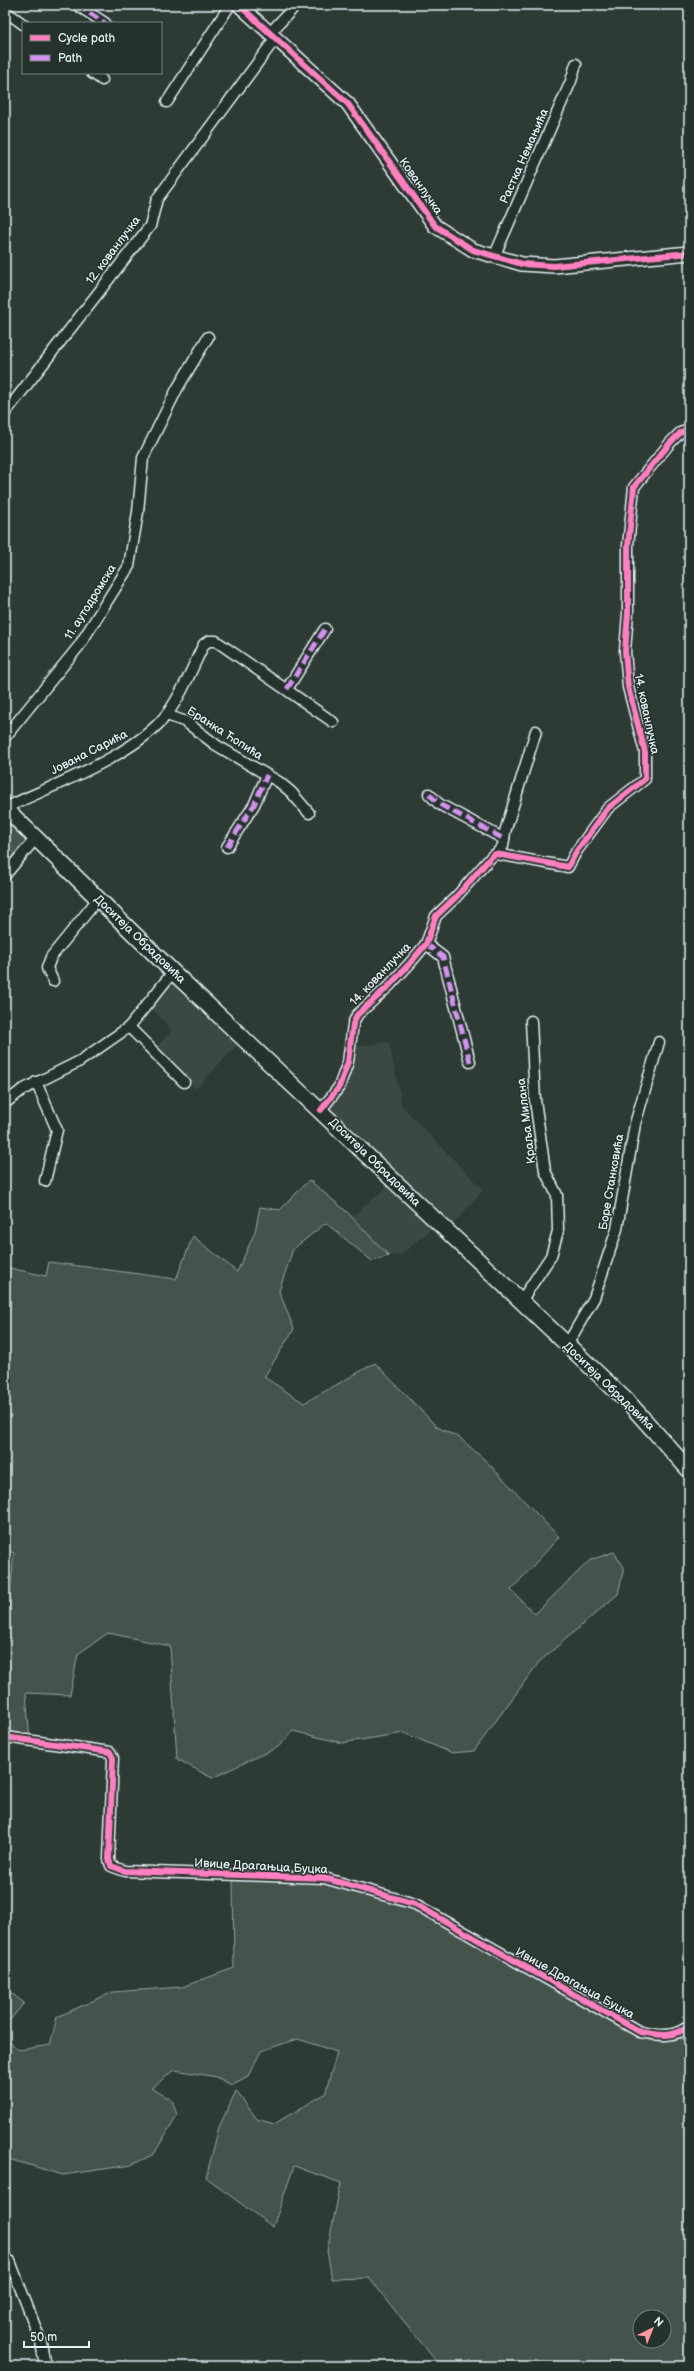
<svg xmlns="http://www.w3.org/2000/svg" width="694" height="2371" font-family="'Balsamiq Sans',sans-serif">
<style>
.built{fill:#3b4843}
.green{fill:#45524e;stroke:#96a2a3;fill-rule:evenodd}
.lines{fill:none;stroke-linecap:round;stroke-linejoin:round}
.minor-casing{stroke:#e8f1f8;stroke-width:13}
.tertiary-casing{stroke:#e8f1f8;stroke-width:16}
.secondary-casing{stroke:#e8f1f8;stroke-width:18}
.minor{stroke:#26332d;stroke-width:10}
.tertiary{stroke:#26332d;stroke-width:13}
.secondary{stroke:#26332d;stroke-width:15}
.quiet{stroke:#d193ec;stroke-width:5;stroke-dasharray:10 5;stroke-linecap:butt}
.cycleway-casing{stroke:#26332d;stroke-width:8}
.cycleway{stroke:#ff80c0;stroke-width:6}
.labels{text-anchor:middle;stroke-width:3;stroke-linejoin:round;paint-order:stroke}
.street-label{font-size:12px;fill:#e8f1f8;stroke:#26332d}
</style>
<rect width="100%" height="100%" fill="#2e3b35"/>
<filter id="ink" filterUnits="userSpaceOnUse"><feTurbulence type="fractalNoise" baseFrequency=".025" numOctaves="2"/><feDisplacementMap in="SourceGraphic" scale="8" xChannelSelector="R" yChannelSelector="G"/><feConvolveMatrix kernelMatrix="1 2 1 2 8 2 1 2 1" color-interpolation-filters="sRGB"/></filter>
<g filter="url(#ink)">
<g class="built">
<polygon points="168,980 237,1045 196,1089 154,1050 172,1030 148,1004"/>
<polygon points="389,1042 402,1106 483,1190 447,1231 438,1223 401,1255 389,1256 351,1217 394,1181 321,1110 339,1087 350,1047"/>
</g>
<g class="green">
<polygon points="5,808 35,839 5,875"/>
<polygon points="309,1180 346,1211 389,1256 372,1261 326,1223 293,1249 279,1291 294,1329 264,1377 304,1403 375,1363 437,1427 460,1438 486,1461 559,1537 511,1590 535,1614 590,1560 614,1552 624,1567 618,1594 539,1662 474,1751 452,1753 404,1733 342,1743 293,1731 278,1747 212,1778 177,1759 170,1646 108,1633 78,1654 70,1695 26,1693 30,1741 5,1738 5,1649 14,1553 5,1550 5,1267 46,1276 49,1262 176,1279 193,1236 237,1272 255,1232 260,1207 280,1210"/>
<path d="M233 1875 324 1878 409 1903 640 2032 689 2040V2366H440L369 2278 332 2279 327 2251 341 2183 294 2166 273 2227 206 2178 219 2127 236 2091 257 2119 274 2124 325 2094 337 2052 298 2039 261 2051 248 2076 231 2085 217 2077 175 2070 151 2088 172 2100 177 2115 154 2154 131 2165 63 2175 5 2158V2038L19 2050 50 2045 57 2017 113 1992 182 1987 234 1968ZM640 2317H664V2341H640Z"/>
<polygon points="5,1988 24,2003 5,2026"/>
</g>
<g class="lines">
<g class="minor-casing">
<g id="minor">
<polyline points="77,5 105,23"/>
<polyline points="5,11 23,24"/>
<polyline points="270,33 296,5"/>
<polyline points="92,73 102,80"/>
<polyline points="167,102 230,5"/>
<polyline points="494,257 571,81 576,64"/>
<polyline points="5,413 150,226 157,199 275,39"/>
<polyline points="287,689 325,629"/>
<polyline points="167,715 186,722 216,745 279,782 291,792 309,813"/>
<polyline points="5,737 79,646 129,566 138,512 143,458 177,389 208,337"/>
<polyline points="429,794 439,804 504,839"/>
<path d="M5 808C53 785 136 755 167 714 183 693 192 668 204 644L209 641H216L333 722"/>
<polyline points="227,847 254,805 267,775"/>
<polyline points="496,854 503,846 505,832 536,731"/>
<polyline points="5,875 35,839"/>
<polyline points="426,944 443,957 470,1062"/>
<polyline points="53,981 47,968 51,957 98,899"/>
<polyline points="129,1027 184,1082"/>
<polyline points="36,1082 57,1130 45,1181"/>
<polyline points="5,1103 22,1090 80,1061 129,1027 173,972"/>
<polyline points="321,1110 339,1087 348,1062 353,1024 357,1015 389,986 411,962 426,944 436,916 456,897 492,856 496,854 568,867 576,852 608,808 645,779 645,752 628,687 625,651 628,613 628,546 634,487 670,443 680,433 689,430"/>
<polyline points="521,1301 551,1256 558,1231 557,1195 545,1171 535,1100 531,1021"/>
<polyline points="567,1345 594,1298 617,1229 635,1124 659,1042"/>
<path d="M5 1737 110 1752 113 1758 109 1859 111 1866 125 1871 324 1878 415 1904 640 2032C660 2035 672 2039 689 2026"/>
<polyline points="10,2261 41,2342 45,2366"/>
</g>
</g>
<g class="tertiary-casing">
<polyline id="tertiary" points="239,5 348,104 435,226 473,250 522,264 554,266 689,253"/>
</g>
<g class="secondary-casing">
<polyline id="secondary" points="5,808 173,972 629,1403 689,1470"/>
</g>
<use href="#minor" class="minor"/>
<use href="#tertiary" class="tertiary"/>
<use href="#secondary" class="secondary"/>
<g class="quiet">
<polyline points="77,5 105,23"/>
<polyline points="287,689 325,629"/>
<polyline points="429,794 439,804 504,839"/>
<polyline points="227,847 254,805 267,775"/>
<polyline points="426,944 443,957 470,1062"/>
</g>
<g class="cycleway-casing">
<g id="cycleway">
<polyline points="239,5 348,104 435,226 473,250 522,264 554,266 689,253"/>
<polyline points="321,1110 339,1087 348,1062 353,1024 357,1015 389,986 411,962 426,944 436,916 456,897 492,856 496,854 568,867 576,852 608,808 645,779 645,752 628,687 625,651 628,613 628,546 634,487 670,443 680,433 689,430"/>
<path d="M5 1737 110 1752 113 1758 109 1859 111 1866 125 1871 324 1878 415 1904 640 2032C660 2035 672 2039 689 2026"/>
</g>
</g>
<use href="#cycleway" class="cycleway"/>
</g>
</g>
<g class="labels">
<g class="street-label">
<text transform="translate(524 156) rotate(-66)" y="4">Растка Немањића</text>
<text transform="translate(421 186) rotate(55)" y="4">Кованлучка</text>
<text transform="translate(113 250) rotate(-53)" y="4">12. кованлучка</text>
<text transform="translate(90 602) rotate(-58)" y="4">11. аутодромска</text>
<text transform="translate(647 714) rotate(78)" y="4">14. кованлучка</text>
<text transform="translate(225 733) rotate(33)" y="4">Бранка Ћопића</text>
<text transform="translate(89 752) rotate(-27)" y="4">Јована Сарића</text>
<text transform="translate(140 939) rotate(44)" y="4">Доситеја Обрадовића</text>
<text transform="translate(380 974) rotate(-46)" y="4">14. кованлучка</text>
<text transform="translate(526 1121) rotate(-97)" y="4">Краља Милана</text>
<text transform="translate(375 1162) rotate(44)" y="4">Доситеја Обрадовића</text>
<text transform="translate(611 1182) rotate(-80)" y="4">Боре Станковића</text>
<text transform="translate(609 1386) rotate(44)" y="4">Доситеја Обрадовића</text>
<text transform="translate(261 1866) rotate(3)" y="4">Ивице Драгањца Буцка</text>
<text transform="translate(575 1983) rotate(29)" y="4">Ивице Драгањца Буцка</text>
</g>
</g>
<rect width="694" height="2371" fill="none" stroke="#26332d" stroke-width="20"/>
<rect x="10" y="10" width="674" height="2351" fill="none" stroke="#e8f1f8" stroke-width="1.5" filter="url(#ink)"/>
<rect x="22" y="22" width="140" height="52" fill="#26332d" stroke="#747f7e"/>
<rect x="30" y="35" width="20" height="6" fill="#ff80c0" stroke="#747f7e"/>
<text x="58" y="42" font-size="12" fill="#e8f1f8">Cycle path</text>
<rect x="30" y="55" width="20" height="6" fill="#d193ec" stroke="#747f7e"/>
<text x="58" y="62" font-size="12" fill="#e8f1f8">Path</text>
<g transform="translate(652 2329) rotate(43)"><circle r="19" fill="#26332d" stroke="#747f7e"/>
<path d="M0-3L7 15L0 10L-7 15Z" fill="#ff9aa2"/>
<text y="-6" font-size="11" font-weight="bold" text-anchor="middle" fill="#e8f1f8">N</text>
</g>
<path d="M24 2341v6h65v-6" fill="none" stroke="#e8f1f8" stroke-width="2"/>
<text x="30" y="2341" font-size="12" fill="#e8f1f8" stroke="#26332d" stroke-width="3" paint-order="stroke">50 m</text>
</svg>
